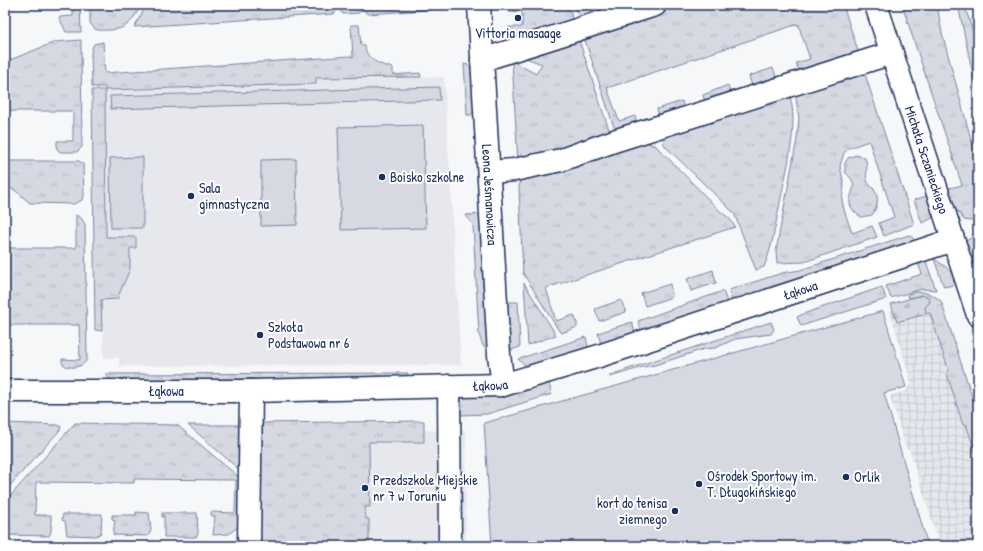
<svg xmlns="http://www.w3.org/2000/svg" width="983" height="551" font-family="'Patrick Hand',sans-serif">
<style>
.built{fill:#e6e8ee}
.industrial{fill:url(#industrial-grid)}
.grass{fill:url(#grass-tufts);stroke:#7884a0}
.forest{fill:url(#forest-firs);stroke:#7884a0}
.pitch{fill:#d6d9e2;stroke:#7884a0}
.lines{fill:none;stroke-linecap:round;stroke-linejoin:round}
.street-casing{stroke:#1b2f5e;stroke-width:25}
.street{stroke:#fff;stroke-width:22}
.poi-dot{fill:#1b2f5e;stroke:#fff;stroke-width:1.5}
.labels{text-anchor:middle;stroke-width:4;stroke-linejoin:round;paint-order:stroke}
.poi-label{font-size:14px;fill:#1b2f5e;stroke:#fff;text-anchor:start}
.street-label{font-size:14px;fill:#1b2f5e;stroke:#fff}
</style>
<defs>
<pattern id="industrial-grid" width="8" height="8" patternUnits="userSpaceOnUse"><rect width="8" height="8" fill="#e6e8ee"/><path d="M0 4h8M4 0v8" fill="none" stroke="#c5c7ce"/></pattern>
<pattern id="grass-tufts" width="24" height="20" patternUnits="userSpaceOnUse"><rect width="24" height="20" fill="#d6d9e2"/><path d="M3 7l-1-3M5 7V3M7 7l1-3M15 17l-1-3M17 17v-4M19 17l1-3" fill="none" stroke="#b7bbc4"/></pattern>
<pattern id="forest-firs" width="22" height="20" patternUnits="userSpaceOnUse"><rect width="22" height="20" fill="#d6d9e2"/><path d="M5 1l3.5 6h-7zM16 11l3.5 6h-7z" fill="#b7bbc4"/></pattern>
</defs>
<rect width="100%" height="100%" fill="#f6f7f9"/>
<filter id="ink" filterUnits="userSpaceOnUse"><feTurbulence type="fractalNoise" baseFrequency=".025" numOctaves="2"/><feDisplacementMap in="SourceGraphic" scale="8" xChannelSelector="R" yChannelSelector="G"/><feConvolveMatrix kernelMatrix="1 2 1 2 8 2 1 2 1" color-interpolation-filters="sRGB"/></filter>
<g filter="url(#ink)">
<g class="built">
<polygon points="444,77 461,365 119,366 119,358 104,358 98,248 106,248 105,90 316,84 316,78"/>
<polygon points="263,427 466,431 466,546 264,546"/>
</g>
<polygon class="industrial" points="928,298 978,452 978,546 940,546 909,449 906,449 890,396 907,390 911,383 890,311"/>
<g class="grass">
<polygon points="73,5 80,5 81,32 66,32 59,17 73,16"/>
<path d="M90 5H142C131 20 131 28 111 30 105 30 100 31 95 29L90 23Z"/>
<polygon points="147,5 336,5 336,11 334,14 134,27"/>
<polygon points="340,5 361,5 361,10 359,13 343,14 341,11"/>
<polygon points="364,5 452,5 453,8 368,14 365,12"/>
<polygon points="509,5 561,5 571,12 572,23 510,43 509,27 522,27 522,11 509,12"/>
<polygon points="573,5 580,5 581,9 598,5 601,13 582,17 577,13"/>
<polygon points="668,5 843,5 859,54 800,74 796,63 810,59 798,24 607,88 619,121 635,116 638,127 616,133 584,37 586,32"/>
<polygon points="902,5 937,5 942,33 978,165 978,219 970,221 964,220 958,211 953,213 946,189 962,185"/>
<path d="M958 5H964C970 21 975 37 978 53 980 68 978 83 978 98Z"/>
<path d="M351 25H359L361 45 365 46C366 60 380 65 393 68V75L420 73 421 77 316 78V84L105 90 106 237H136V248H130V269L117 299 101 300 102 331 95 330 92 90H105V87H92L91 53 92 48 94 44 103 42 105 73 351 56 352 57H353Z"/>
<polygon points="578,37 610,133 608,136 518,162 512,61 536,74 542,64 520,56"/>
<polygon points="81,40 82,147 77,152 60,152 57,149 57,141 73,141 73,111 5,111 5,62 55,42"/>
<polygon points="464,64 468,65 472,70 475,110 471,115 467,115"/>
<polygon points="773,68 778,81 753,89 749,76"/>
<polygon points="863,68 914,224 884,236 879,223 894,217 869,141 849,148 844,153 840,166 844,185 842,200 844,210 852,233 872,226 877,237 804,262 777,263 776,251 797,139 799,118 795,92"/>
<polygon points="728,85 731,97 706,105 703,95"/>
<path d="M789 94C800 123 785 176 779 207 775 227 772 248 764 267L756 270 734 213 665 146 663 142 665 135Z"/>
<polygon points="682,101 685,112 660,120 657,109"/>
<polygon points="646,142 656,146 660,150 720,211 730,219 735,227 546,288 556,321 574,315 577,323 577,327 562,333 559,331 523,273 519,189 520,179"/>
<path d="M856 155 865 158C869 167 865 172 867 180 868 184 870 185 873 188 880 197 878 206 872 215L861 217C838 201 859 193 852 180 850 177 847 174 845 172V163L848 158Z"/>
<polygon points="5,161 79,161 83,164 84,196 82,200 74,204 30,203 16,191 5,185"/>
<polygon points="927,196 933,212 933,218 922,223 914,200"/>
<polygon points="481,214 488,338 487,349 483,346 479,335 473,225 466,215"/>
<path d="M76 215 81 218 85 224 87 359C84 368 67 370 62 363V359L80 360 79 325H5V248H76Z"/>
<polygon points="978,234 978,278 976,276 965,247 966,241"/>
<polygon points="909,235 913,238 915,241 732,301 729,290 782,273 800,270"/>
<polygon points="925,259 936,290 921,289 891,298 886,286 922,274 917,260"/>
<path d="M934 259C943 264 958 274 953 285L944 287Z"/>
<polygon points="713,270 716,283 691,291 687,279"/>
<polygon points="524,283 556,335 528,345"/>
<polygon points="670,284 672,297 645,306 641,293"/>
<polygon points="882,287 886,299 801,326 797,317 803,314"/>
<polygon points="723,291 727,302 641,330 638,321"/>
<path d="M914 292C925 291 933 294 941 301L978 415V461L966 424 963 425 947 374 949 372 930 313 926 314 922 295 909 298 907 295Z"/>
<polygon points="621,300 626,312 599,321 595,309"/>
<polygon points="505,302 518,302 520,347 511,350 509,346"/>
<polygon points="632,322 635,333 601,344 598,333"/>
<polygon points="771,322 774,329 771,334 735,339 715,348 704,349 655,365 643,367 610,377 610,375"/>
<path d="M586 337 588 347C576 352 539 367 528 366 524 365 521 362 518 359Z"/>
<polygon points="408,373 407,378 112,380 105,374"/>
<polygon points="548,381 552,394 487,414 460,415 457,402 461,396"/>
<polygon points="424,421 424,442 369,442 370,507 365,507 366,519 369,519 369,546 255,546 255,423"/>
<polygon points="5,423 58,425 61,427 60,430 5,491"/>
<polygon points="75,423 177,425 240,478 240,525 229,534 213,535 215,516 211,516 211,512 235,513 236,480 134,479 134,483 36,482 35,515 51,515 51,532 49,536 5,535 5,502"/>
<polygon points="188,425 245,425 241,471"/>
<polygon points="136,512 149,513 151,530 149,535 147,536 114,535 113,534 115,520 112,519 112,515 136,515"/>
<polygon points="162,513 197,513 198,534 196,537 164,537 164,516 162,517"/>
<polygon points="63,514 102,514 101,533 96,536 67,535 65,521 62,520"/>
</g>
<polygon class="forest" points="922,295 928,297 930,302 925,307 926,314 897,322 891,304"/>
<g class="pitch">
<polygon points="439,87 440,100 111,109 110,96"/>
<polygon points="423,125 426,228 341,230 338,127"/>
<polygon points="143,157 143,228 111,228 110,158"/>
<polygon points="296,159 297,225 261,226 261,160"/>
<polygon points="883,311 906,387 884,393 928,546 492,546 484,423"/>
</g>
<g class="lines">
<g class="street-casing">
<g id="street">
<path id="s1" d="M479 5 499 355 503 385"/>
<path id="s2" d="M876 5 978 315"/>
<polyline points="482,60 655,5"/>
<polyline points="489,172 514,170 561,160 617,140 892,53"/>
<polyline points="449,386 450,546"/>
<path id="s3" d="M5 391H251L503 385 599 356 953 240"/>
<polyline points="249,546 251,391"/>
</g>
</g>
<use href="#street" class="street"/>
</g>
</g>
<g class="poi-dot">
<circle cx="518" cy="18" r="4"/>
<circle cx="382" cy="177" r="4"/>
<circle cx="191" cy="196" r="4"/>
<circle cx="260" cy="335" r="4"/>
<circle cx="846" cy="477" r="4"/>
<circle cx="699" cy="484" r="4"/>
<circle cx="365" cy="488" r="4"/>
<circle cx="675" cy="511" r="4"/>
</g>
<g class="labels">
<g class="poi-label">
<text x="518" y="38" text-anchor="middle">Vittoria masaage</text>
<text x="390" y="182">Boisko szkolne</text>
<text x="199" y="193">Sala<tspan x="199" dy="16">gimnastyczna</tspan></text>
<text x="268" y="332">Szkoła<tspan x="268" dy="16">Podstawowa nr 6</tspan></text>
<text x="707" y="481">Ośrodek Sportowy im.<tspan x="707" dy="16">T. Długokińskiego</tspan></text>
<text x="854" y="482">Orlik</text>
<text x="373" y="485">Przedszkole Miejskie<tspan x="373" dy="16">nr 7 w Toruniu</tspan></text>
<text x="667" y="508" text-anchor="end">kort do tenisa<tspan x="667" dy="16">ziemnego</tspan></text>
</g>
<g class="street-label">
<text dy="5" stroke="none"><textPath href="#s2" startOffset="163">Michała Sczanieckiego</textPath></text>
<text dy="5" stroke="none"><textPath href="#s1" startOffset="190">Leona Jeśmanowicza</textPath></text>
<text dy="5" stroke="none"><textPath href="#s3" startOffset="810">Łąkowa</textPath></text>
<text dy="5" stroke="none"><textPath href="#s3" startOffset="485">Łąkowa</textPath></text>
<text dy="5" stroke="none"><textPath href="#s3" startOffset="161">Łąkowa</textPath></text>
</g>
</g>
<rect width="983" height="551" fill="none" stroke="#fff" stroke-width="20"/>
<rect x="10" y="10" width="963" height="531" fill="none" stroke="#1b2f5e" stroke-width="1.5" filter="url(#ink)"/>
</svg>
